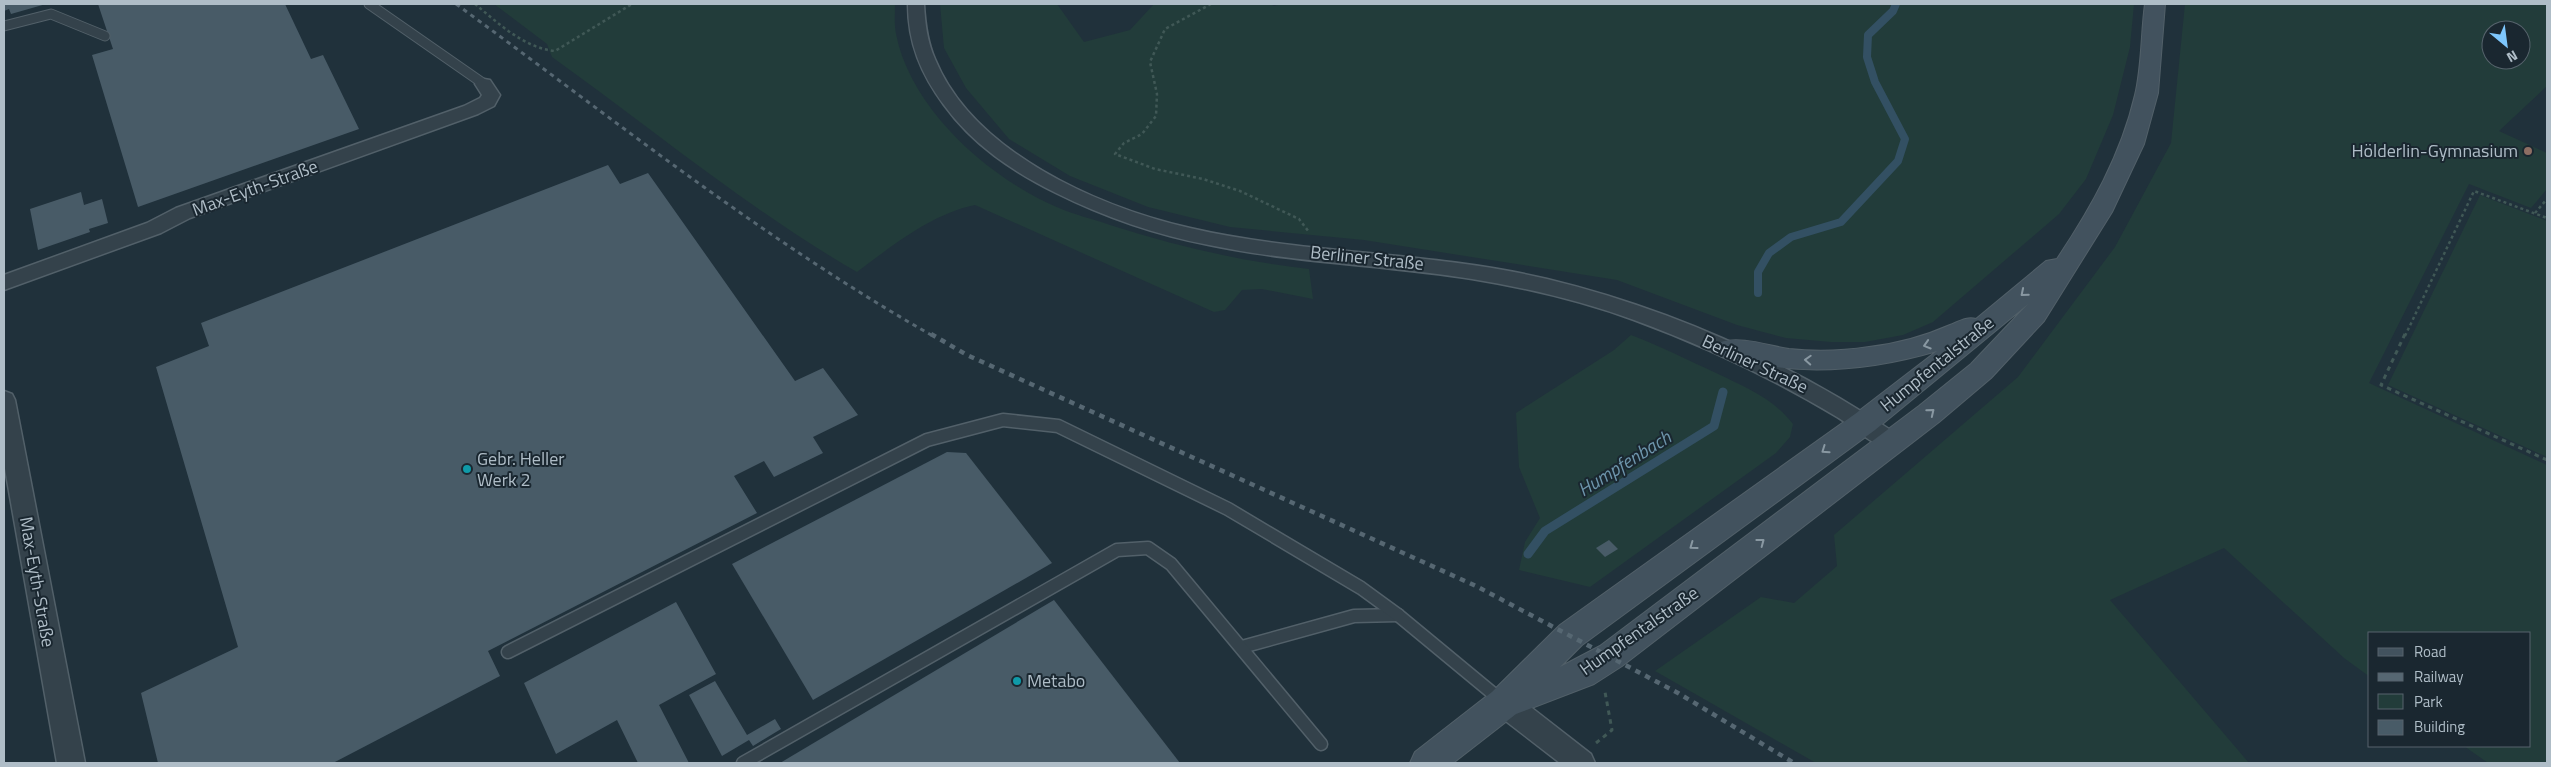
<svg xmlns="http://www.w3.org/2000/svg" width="2551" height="767" font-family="'Titillium Web',sans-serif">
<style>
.green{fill:#223c3a;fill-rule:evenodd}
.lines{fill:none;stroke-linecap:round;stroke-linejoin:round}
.stream-far1{stroke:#335063;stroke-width:8}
.stream{stroke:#335063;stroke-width:9}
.building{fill:#485b67}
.lane-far1-casing{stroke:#526069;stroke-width:11}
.lane-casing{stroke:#526069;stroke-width:15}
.street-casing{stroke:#526069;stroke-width:3}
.secondary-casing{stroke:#526069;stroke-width:2}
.path-far1{stroke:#405856;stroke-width:2.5;stroke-dasharray:3 3;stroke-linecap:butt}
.path{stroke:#405856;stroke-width:3;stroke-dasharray:4.5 4.5;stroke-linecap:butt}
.lane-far1{stroke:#34424b;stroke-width:9}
.lane{stroke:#34424b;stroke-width:12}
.street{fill:#34424b;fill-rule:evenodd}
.secondary{fill:#42525e;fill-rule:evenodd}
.rail-far1{stroke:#566772;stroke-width:3;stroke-dasharray:4.5 4.5;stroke-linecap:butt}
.rail{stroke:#566772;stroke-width:4.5;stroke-dasharray:5.5 5.5;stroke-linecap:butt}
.oneway{stroke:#8998a2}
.education-dot{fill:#8d6e63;stroke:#1a2730;stroke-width:2}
.culture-dot{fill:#0f9aa8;stroke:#1a2730;stroke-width:2}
.labels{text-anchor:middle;stroke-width:4;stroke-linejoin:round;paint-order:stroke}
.poi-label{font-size:18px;fill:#afbdc7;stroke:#1a2730;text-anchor:start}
.street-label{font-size:18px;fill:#afbdc7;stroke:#1a2730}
.water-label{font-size:19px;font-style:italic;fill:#6e95ac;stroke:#1a2730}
</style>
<rect width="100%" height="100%" fill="#20313b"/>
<g class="green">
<path d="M494 4H895C895 14 894 24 896 34 911 110 990 179 1059 208 1075 215 1093 219 1110 225 1176 246 1239 261 1309 269L1313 299 1262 289 1242 290 1225 310 1214 312 975 205C931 214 892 246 857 272 751 211 651 128 552 57L547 44Z"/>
<polygon points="940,4 1057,4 1084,42 1130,30 1154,4 1270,4 1274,6 1281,4 2134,4 2130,47 2113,115 2086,179 2059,214 1933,322 1903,335 1865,342 1831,342 1786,338 1737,325 1617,280 1364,240 1230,227 1148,207 1070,176 1009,139 966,88 944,48"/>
<path d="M2185 4H2547V86L2499 131 2547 153V189L2531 208 2469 184 2369 383 2547 465V763H2488L2464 746H2530V633H2370V677L2344 658 2224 548 2110 600 2249 763H1816L1655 671 1761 597 1794 603 1837 566 1834 535 2018 377 2115 247 2171 143ZM2491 30H2521V60H2491Z"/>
<polygon points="2480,195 2547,221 2547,457 2388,385"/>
<path d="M1631 335C1660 346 1688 360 1716 373 1745 387 1773 398 1793 424L1790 437 1776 453 1590 587 1519 570 1525 542 1540 518 1519 467 1516 413 1614 350Z"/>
</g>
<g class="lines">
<polyline class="stream-far1" points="1758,293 1758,272 1769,253 1791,237 1841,222 1898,161 1905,139 1875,82 1867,57 1868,35 1893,11 1896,4"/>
<polyline class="stream" points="1528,554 1545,531 1714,426 1723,392"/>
</g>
<g class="building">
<polygon points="4,4 46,4 11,14 9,9 4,11"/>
<polygon points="98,4 285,4 311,59 323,55 359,129 138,207 92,55 113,49"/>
<polygon points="608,165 620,184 648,173 795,381 823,368 858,415 813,437 823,453 774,477 764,461 734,476 757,513 488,651 500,676 333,763 158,763 141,693 238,647 156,367 209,346 201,323"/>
<polygon points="81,192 84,205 102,199 108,223 89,229 90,232 38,250 30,209"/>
<polygon points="947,452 966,453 1052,563 813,700 732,564"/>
<polygon points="1609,540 1618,549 1605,557 1596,548"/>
<polygon points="1054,600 1180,763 780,763"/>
<polygon points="676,602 716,674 659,705 689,763 638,763 617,720 556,754 524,683"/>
<polygon points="715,681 747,735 775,719 781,729 753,746 749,740 722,756 689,695"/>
</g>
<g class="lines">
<g class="lane-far1-casing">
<g id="lane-far1">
<polyline points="369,4 484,84"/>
<polyline points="4,26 51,14 105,36"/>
</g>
</g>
<g class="lane-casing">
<g id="lane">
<polyline points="1242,647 1354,616 1398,615"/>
<polyline points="508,652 927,440 1003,420 1058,426 1228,509 1361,588 1398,615 1502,701"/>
<polyline points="743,763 1117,550 1148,548 1171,564 1321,744"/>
</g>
</g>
<g class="street-casing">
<g id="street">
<path d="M908 4H924C925 23 927 41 935 59 973 152 1098 207 1190 228 1307 255 1430 251 1547 279 1675 310 1793 364 1901 437L1905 443 1901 449C1882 455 1854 427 1837 417 1772 378 1705 346 1634 320 1582 301 1527 288 1472 279 1385 265 1295 263 1209 245 1156 235 1104 217 1056 193 1012 171 973 145 944 105 921 74 908 43 908 4Z"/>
<polygon points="484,79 490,80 500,95 494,106 478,114 190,218 161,233 4,290 4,275 147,223 176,208 464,106 480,98 482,95 475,84 478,80"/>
<polygon points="4,391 12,394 15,400 85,763 57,763 4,463"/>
<polygon points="1504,691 1514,694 1591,754 1595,763 1560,763 1494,712 1490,703 1494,694"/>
</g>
</g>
<g class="secondary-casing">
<path id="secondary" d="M2145 4H2165L2158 93 2144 144 2112 212 2044 321 1991 378 1939 422 1622 666 1594 684 1516 714 1453 763H1410L1415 752 1492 692 1560 625 1855 414 1937 351C1866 372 1793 377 1721 356L1718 349 1721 342C1742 336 1768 346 1789 349 1816 352 1843 351 1869 347 1897 344 1925 336 1950 325 1958 322 1967 316 1976 319L2046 261 2057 259C2091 208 2121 155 2135 95 2142 66 2141 33 2145 4ZM2028 304 1971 364 1919 406 1600 646 1560 667 1582 645 1875 430Z"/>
</g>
<g class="path-far1">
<path d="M475 4C498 23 524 48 555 51L632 4"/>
<polyline points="1211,4 1165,29 1150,62 1157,94 1156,116 1142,134 1124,143 1115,154 1155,169 1203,179 1240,191 1299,219 1309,232"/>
<polyline points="2535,213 2547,199"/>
<polyline points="2405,336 2474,191 2547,218"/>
</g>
<g class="path">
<polyline points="2405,334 2381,385 2547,460"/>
<polyline points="1596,743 1612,730 1605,692"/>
</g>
<use href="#lane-far1" class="lane-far1"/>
<use href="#lane" class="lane"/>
<use href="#street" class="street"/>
<use href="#secondary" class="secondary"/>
<path class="rail-far1" d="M456 4C612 118 764 240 933 336"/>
<polyline class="rail" points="931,334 967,355 1476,586 1678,693 1794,763"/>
</g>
<defs><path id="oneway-chevron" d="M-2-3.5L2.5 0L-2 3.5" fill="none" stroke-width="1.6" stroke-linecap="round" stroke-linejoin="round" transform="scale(1.25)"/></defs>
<g class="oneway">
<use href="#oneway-chevron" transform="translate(2024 293) rotate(140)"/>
<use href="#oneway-chevron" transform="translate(1927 345) rotate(163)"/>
<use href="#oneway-chevron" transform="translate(1808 360) rotate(-177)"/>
<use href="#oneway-chevron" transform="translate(1931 412) rotate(-39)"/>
<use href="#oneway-chevron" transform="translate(1825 450) rotate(145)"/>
<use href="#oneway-chevron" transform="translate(1761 542) rotate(-37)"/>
<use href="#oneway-chevron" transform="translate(1693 546) rotate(144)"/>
</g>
<circle class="education-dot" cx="2528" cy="151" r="5"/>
<g class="culture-dot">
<circle cx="467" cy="469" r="5"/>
<circle cx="1017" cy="681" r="5"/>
</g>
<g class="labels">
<g class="poi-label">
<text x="2518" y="157" text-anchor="end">Hölderlin-Gymnasium</text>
<text x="477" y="465">Gebr. Heller<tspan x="477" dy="21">Werk 2</tspan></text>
<text x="1027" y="687">Metabo</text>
</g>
<g class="street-label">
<text transform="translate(255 188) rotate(-20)" y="6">Max-Eyth-Straße</text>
<text transform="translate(1367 258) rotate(6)" y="6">Berliner Straße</text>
<text transform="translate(1755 364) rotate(25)" y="6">Berliner Straße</text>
<text transform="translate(1937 364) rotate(-39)" y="6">Humpfentalstraße</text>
<text transform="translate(37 582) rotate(80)" y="6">Max-Eyth-Straße</text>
<text transform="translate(1639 631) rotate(-35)" y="6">Humpfentalstraße</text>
</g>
<g class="water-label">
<text transform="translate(1624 463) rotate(-32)" y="7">Humpfenbach</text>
</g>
</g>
<rect width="2551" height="767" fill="none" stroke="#afbdc7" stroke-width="10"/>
<rect x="2368" y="632" width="162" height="115" fill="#1a2730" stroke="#56636c"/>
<rect x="2378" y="648" width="25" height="8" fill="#42525e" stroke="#56636c"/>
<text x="2414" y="657" font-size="15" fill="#afbdc7">Road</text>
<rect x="2378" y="673" width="25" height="8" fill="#566772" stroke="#56636c"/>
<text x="2414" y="682" font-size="15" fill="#afbdc7">Railway</text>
<rect x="2378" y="694" width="25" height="15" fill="#223c3a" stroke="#56636c"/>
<text x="2414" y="707" font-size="15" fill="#afbdc7">Park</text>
<rect x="2378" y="720" width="25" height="15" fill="#485b67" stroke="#56636c"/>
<text x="2414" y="732" font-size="15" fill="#afbdc7">Building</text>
<g transform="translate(2506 45) rotate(151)"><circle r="24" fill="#1a2730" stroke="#56636c"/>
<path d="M0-4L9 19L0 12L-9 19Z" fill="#7ec7fd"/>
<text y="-8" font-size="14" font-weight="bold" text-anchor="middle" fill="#afbdc7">N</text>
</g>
</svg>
